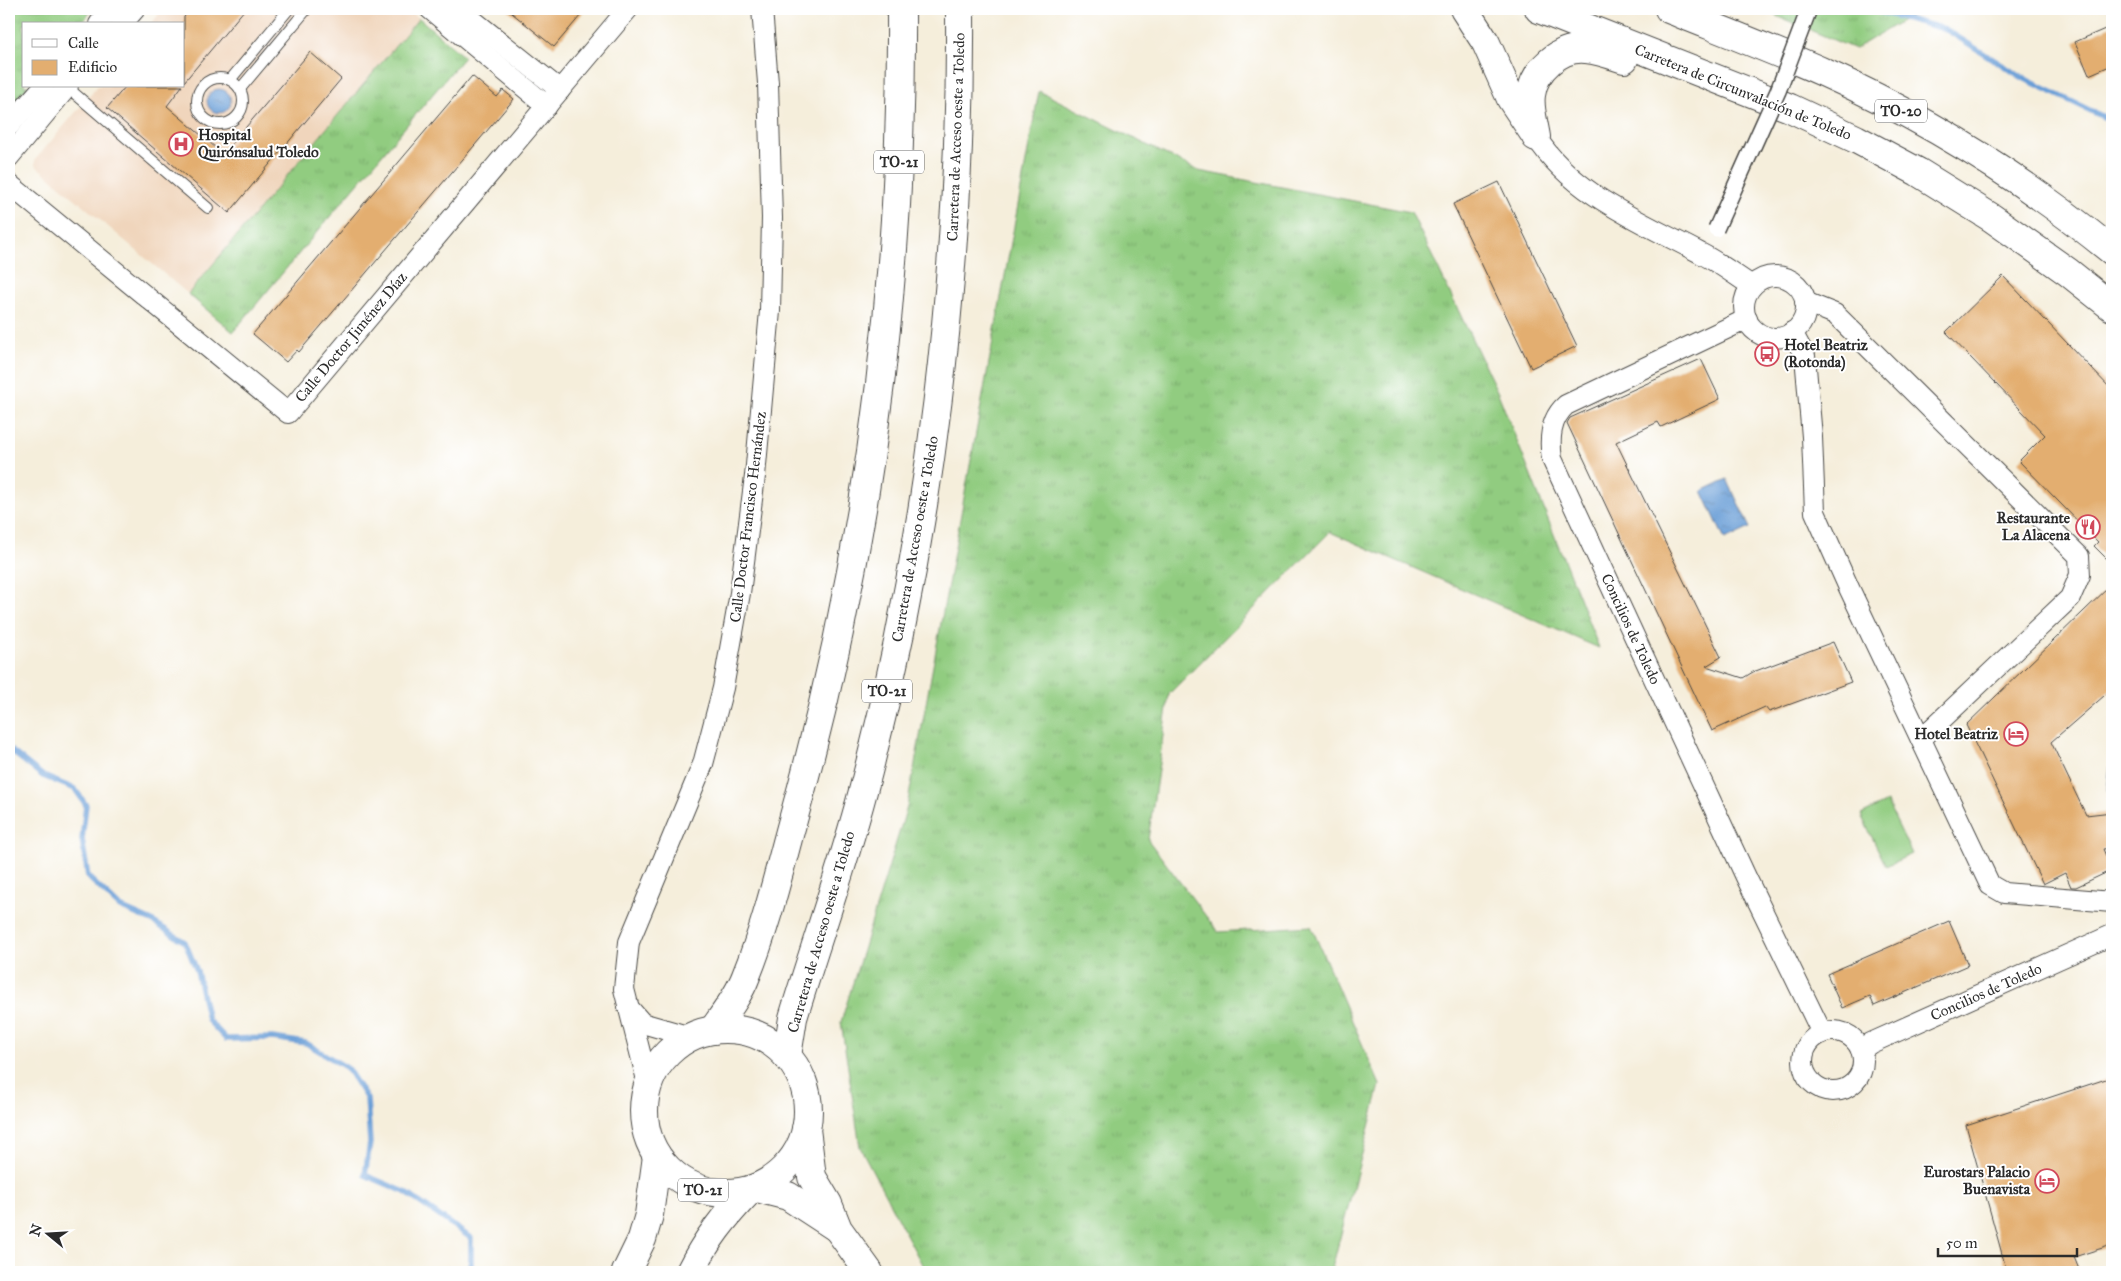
<svg xmlns="http://www.w3.org/2000/svg" width="2121" height="1281" font-family="'IM FELL Great Primer',serif">
<style>
.built{fill:#f0d5bc}
.grass{fill:url(#grass-tufts);stroke:#5e7c56}
.pitch{fill:#91cc80;stroke:#5e7c56}
.water{fill:url(#water-ripples);stroke:#4b6581}
.lines{fill:none;stroke-linecap:round;stroke-linejoin:round}
.stream{stroke:#6b9fd7;stroke-width:5.5}
.building{fill:#e3ae70}
.service-casing{stroke:#494845;stroke-width:12}
.minor-casing{stroke:#494845;stroke-width:22}
.primary-casing{stroke:#494845;stroke-width:30}
.trunk-casing{stroke:#494845;stroke-width:30}
.service{stroke:#fff;stroke-width:10}
.minor{stroke:#fff;stroke-width:20}
.primary{stroke:#fff;stroke-width:28}
.trunk{stroke:#fff;stroke-width:28}
.pedestrian-bridge-casing{stroke:#494845;stroke-width:18;stroke-linecap:butt}
.pedestrian-bridge{stroke:#fff;stroke-width:15}
.labels{text-anchor:middle;stroke-width:4;stroke-linejoin:round;paint-order:stroke}
.shield{fill:#fff;stroke:#6b6b6b;stroke-width:1}
.shield-label{font-size:14px;font-weight:bold;fill:#2b2b2b}
.street-label{font-size:15px;fill:#2b2b2b;stroke:#fff}
.poi-label{font-size:15px;font-weight:bold;fill:#2b2b2b;stroke:#fff;text-anchor:end}
</style>
<defs>
<pattern id="grass-tufts" width="24" height="20" patternUnits="userSpaceOnUse" patternTransform="scale(1.25)"><rect width="24" height="20" fill="#91cc80"/><path d="M3 7l-1-3M5 7V3M7 7l1-3M15 17l-1-3M17 17v-4M19 17l1-3" fill="none" stroke="#7daf6f"/></pattern>
<pattern id="water-ripples" width="26" height="14" patternUnits="userSpaceOnUse" patternTransform="scale(1.25)"><rect width="26" height="14" fill="#6b9fd7"/><path d="M2 4q2-2 4 0t4 0M15 11q2-2 4 0t4 0" fill="none" stroke="#5882af"/></pattern>
</defs>
<rect width="100%" height="100%" fill="#fff"/>
<filter id="ink" filterUnits="userSpaceOnUse"><feTurbulence type="fractalNoise" baseFrequency=".02" numOctaves="2"/><feDisplacementMap in="SourceGraphic" scale="10" xChannelSelector="R" yChannelSelector="G"/><feConvolveMatrix kernelMatrix="1 2 1 2 8 2 1 2 1" color-interpolation-filters="sRGB"/></filter>
<filter id="wash" filterUnits="userSpaceOnUse"><feTurbulence type="fractalNoise" baseFrequency=".0096" numOctaves="4" result="noise"/><feDisplacementMap in="SourceGraphic" scale="20" xChannelSelector="R" yChannelSelector="G"/><feGaussianBlur stdDeviation="1.12" result="paint"/><feColorMatrix in="noise" values="0 0 0 0 0 0 0 0 0 0 0 0 0 0 0 0 0 1.4 0 .05"/><feComposite in="paint" operator="in"/></filter>
<g filter="url(#wash)">
<rect width="100%" height="100%" fill="#f5eedb"/>
<polygon class="built" points="163,9 407,9 419,18 188,294 35,165 35,160 98,86 184,86 184,24 151,24"/>
<g class="grass">
<polygon points="9,9 93,9 81,24 24,24 24,86 28,86 9,109"/>
<polygon points="1760,9 1921,9 1855,49"/>
<polygon points="419,18 464,57 233,332 188,294"/>
<polygon points="1039,91 1199,171 1411,212 1498,393 1599,648 1330,532 1169,694 1148,840 1218,932 1311,926 1380,1085 1331,1272 926,1272 860,1147 841,1022 907,807"/>
</g>
<polygon class="pitch" points="1887,802 1912,854 1886,866 1861,815"/>
<g class="water">
<circle cx="219" cy="101" r="12"/>
<polygon points="1727,479 1750,528 1725,540 1702,491"/>
<polygon points="2112,765 2112,793 2107,791 2110,767"/>
</g>
<g class="lines">
<g class="stream">
<polyline points="1869,9 1945,29 2023,78 2112,121"/>
<polyline points="9,749 43,776 75,789 86,805 82,839 88,877 120,907 152,921 185,942 197,971 208,1020 226,1039 272,1038 306,1043 347,1068 367,1099 370,1143 365,1175 405,1192 471,1238 471,1272"/>
</g>
</g>
<g id="blocks">
<g class="building">
<polygon points="191,9 245,9 184,82 184,17"/>
<polygon points="507,9 586,9 554,47"/>
<polygon points="2112,26 2112,65 2089,75 2075,42"/>
<polygon points="310,52 341,79 229,213 107,108 126,86 182,86 167,106 223,154"/>
<polygon points="472,76 497,97 503,90 514,99 299,352 297,350 286,362 253,334"/>
<polygon points="1499,182 1577,346 1531,368 1453,204"/>
<polygon points="2003,276 2112,390 2112,564 2094,546 2098,542 2019,461 2045,435 1946,332"/>
<polygon points="1701,359 1720,399 1661,427 1658,422 1616,442 1721,657 1706,666 1743,678 1753,672 1833,642 1851,682 1769,712 1765,707 1712,731 1567,423 1570,418"/>
<polygon points="2112,584 2112,689 2051,742 2086,815 2112,812 2112,848 2103,849 2112,870 2076,887 2071,887 2065,873 2043,884 1966,725"/>
<polygon points="1949,921 1968,965 1874,1006 1870,996 1842,1008 1827,974"/>
<polygon points="2112,1077 2112,1245 2074,1257 2080,1272 2007,1272 1966,1125"/>
</g>
</g>
</g>
<g filter="url(#ink)">
<use href="#blocks" fill-opacity="0" stroke="#494845" stroke-width="1"/>
<g class="lines">
<g class="service-casing">
<g id="service">
<circle cx="220" cy="101" r="23"/>
<polyline points="230,80 289,9"/>
<polyline points="67,87 208,208"/>
<polyline points="240,89 307,9"/>
</g>
</g>
<g class="minor-casing">
<g id="minor">
<polyline points="430,9 547,106"/>
<polyline points="459,9 560,90"/>
<polyline points="99,24 112,9"/>
<polyline points="122,24 135,9"/>
<polyline points="9,126 44,86"/>
<path d="M1536 137C1573 195 1642 222 1700 253 1718 262 1735 275 1752 286"/>
<polyline points="9,157 68,86"/>
<polyline points="9,184 288,413 628,9"/>
<circle cx="1775" cy="307" r="31"/>
<polyline points="1805,302 1835,314 2079,556 2080,575 2070,598 1921,739"/>
<path d="M1747 319 1566 405C1550 419 1549 439 1552 459L1746 877 1822 1033"/>
<polyline points="1792,332 1805,356 1812,437 1815,512 1849,588 1990,885 2004,893 2112,902"/>
<polyline points="628,1007 642,1023 691,1037"/>
<circle cx="1833" cy="1061" r="30"/>
<polyline points="1861,1050 1871,1043 2112,935"/>
<polyline points="648,1084 624,989 629,942 703,764 723,688 740,593 755,476 770,311 772,218 768,83 762,9"/>
</g>
</g>
<g class="primary-casing">
<g id="primary">
<polyline points="806,1129 812,1177 828,1204 838,1229 869,1272"/>
<polyline points="757,1188 788,1196 837,1228"/>
</g>
</g>
<g class="trunk-casing">
<g id="trunk">
<polyline points="1464,9 1486,43 1511,99 1533,132"/>
<polyline points="1539,9 1790,108 1856,139 1918,172 1992,218 2068,272 2112,307"/>
<path d="M1669 9C1721 30 1773 50 1823 72 1926 118 2025 180 2112 251"/>
<path d="M1536 137C1534 124 1529 108 1531 95 1534 70 1560 46 1586 49 1599 50 1612 55 1624 59"/>
<circle cx="726" cy="1111" r="82"/>
<path d="M713 1030C725 1013 739 995 746 976 766 927 779 871 793 820 867 556 903 283 901 9"/>
<path d="M787 1056 793 1018C816 942 843 867 863 791 930 538 962 270 960 9"/>
<polyline points="626,1272 642,1239 649,1215 657,1156"/>
<path d="M690 1272C706 1240 724 1217 749 1191"/>
</g>
</g>
<use href="#service" class="service"/>
<use href="#minor" class="minor"/>
<use href="#primary" class="primary"/>
<use href="#trunk" class="trunk"/>
<g class="pedestrian-bridge-casing">
<polyline id="pedestrian-bridge" points="1716,229 1778,91 1809,9"/>
</g>
<use href="#pedestrian-bridge" class="pedestrian-bridge"/>
</g>
</g>
<defs>
<g id="hospital-ring" transform="scale(1.25)"><circle r="9.5" fill="#fff" stroke="#d1495b" stroke-width="1.5"/><path d="M-5-5h3v3.5h4V-5h3V5h-3V1.5h-4V5h-3Z" fill="#d1495b"/></g>
<g id="bus-ring" transform="scale(1.25)"><circle r="9.5" fill="#fff" stroke="#d1495b" stroke-width="1.5"/><path d="M-5-6H5V4H4V6H2V4H-2V6H-4V4H-5ZM-3.5-4V0h7V-4ZM-3.5 1.2v1.5H-2V1.2ZM2 1.2v1.5H3.5V1.2Z" fill="#d1495b"/></g>
<g id="restaurant-ring" transform="scale(1.25)"><circle r="9.5" fill="#fff" stroke="#d1495b" stroke-width="1.5"/><path d="M-5-6h1v4h1v-4h1v4h1v-4h1v5L-1.5 .5V6h-2V.5L-5-1ZM5-6V6H3V1.5H1.5Q1.5-4 5-6Z" fill="#d1495b"/></g>
<g id="hotel-ring" transform="scale(1.25)"><circle r="9.5" fill="#fff" stroke="#d1495b" stroke-width="1.5"/><path d="M-6-4.5h1.5V1H6V5H4.5V3h-9V5H-6ZM-4 0a1.8 1.8 0 1 1 3.6 0ZM.5 0V-2.5h3Q6-2.5 6 0Z" fill="#d1495b"/></g>
</defs>
<g fill-rule="evenodd">
<use href="#hospital-ring" x="181" y="144"/>
<use href="#bus-ring" x="1767" y="354"/>
<use href="#restaurant-ring" x="2088" y="527"/>
<use href="#hotel-ring" x="2016" y="734"/>
<use href="#hotel-ring" x="2047" y="1181"/>
</g>
<g class="labels">
<g class="shield">
<rect x="1875" y="99.5" width="52" height="23" rx="4"/>
<rect x="874" y="150.5" width="50" height="23" rx="4"/>
<rect x="862" y="679.5" width="50" height="23" rx="4"/>
<rect x="678" y="1178.5" width="50" height="23" rx="4"/>
</g>
<g class="shield-label">
<text x="1901" y="116">TO-20</text>
<text x="899" y="167">TO-21</text>
<text x="887" y="696">TO-21</text>
<text x="703" y="1195">TO-21</text>
</g>
<g class="street-label">
<text transform="translate(1743 92) rotate(22)" y="5">Carretera de Circunvalación de Toledo</text>
<text transform="translate(956 137) rotate(-88)" y="5">Carretera de Acceso oeste a Toledo</text>
<text transform="translate(351 337) rotate(-50)" y="5">Calle Doctor Jiménez Díaz</text>
<text transform="translate(748 517) rotate(-83)" y="5">Calle Doctor Francisco Hernández</text>
<text transform="translate(915 539) rotate(-80)" y="5">Carretera de Acceso oeste a Toledo</text>
<text transform="translate(1631 629) rotate(65)" y="5">Concilios de Toledo</text>
<text transform="translate(821 932) rotate(-74)" y="5">Carretera de Acceso oeste a Toledo</text>
<text transform="translate(1986 992) rotate(-24)" y="5">Concilios de Toledo</text>
</g>
<g class="poi-label">
<text x="198" y="140" text-anchor="start">Hospital<tspan x="198" dy="17">Quirónsalud Toledo</tspan></text>
<text x="1784" y="350" text-anchor="start">Hotel Beatriz<tspan x="1784" dy="17">(Rotonda)</tspan></text>
<text x="2070" y="523">Restaurante<tspan x="2070" dy="17">La Alacena</tspan></text>
<text x="1998" y="739">Hotel Beatriz</text>
<text x="2030" y="1177">Eurostars Palacio<tspan x="2030" dy="17">Buenavista</tspan></text>
</g>
</g>
<rect width="2121" height="1281" fill="none" stroke="#fff" stroke-width="30"/>
<rect x="22" y="22" width="162" height="65" fill="#ffffff" stroke="#aaaaaa"/>
<rect x="32" y="39" width="25" height="8" fill="#ffffff" stroke="#aaaaaa"/>
<text x="68" y="48" font-size="15" fill="#2b2b2b">Calle</text>
<rect x="32" y="60" width="25" height="15" fill="#e3ae70" stroke="#aaaaaa"/>
<text x="68" y="72" font-size="15" fill="#2b2b2b">Edificio</text>
<g transform="translate(48 1234) rotate(288)" stroke="#ffffff" stroke-width="4" paint-order="stroke">
<path d="M0-4L9 19L0 12L-9 19Z" fill="#2b2b2b"/>
<text y="-8" font-size="14" font-weight="bold" text-anchor="middle" fill="#2b2b2b">N</text>
</g>
<path d="M1938 1248v8h139v-8" fill="none" stroke="#2b2b2b" stroke-width="2.5"/>
<text x="1946" y="1248" font-size="15" fill="#2b2b2b" stroke="#ffffff" stroke-width="4" paint-order="stroke">50 m</text>
</svg>
